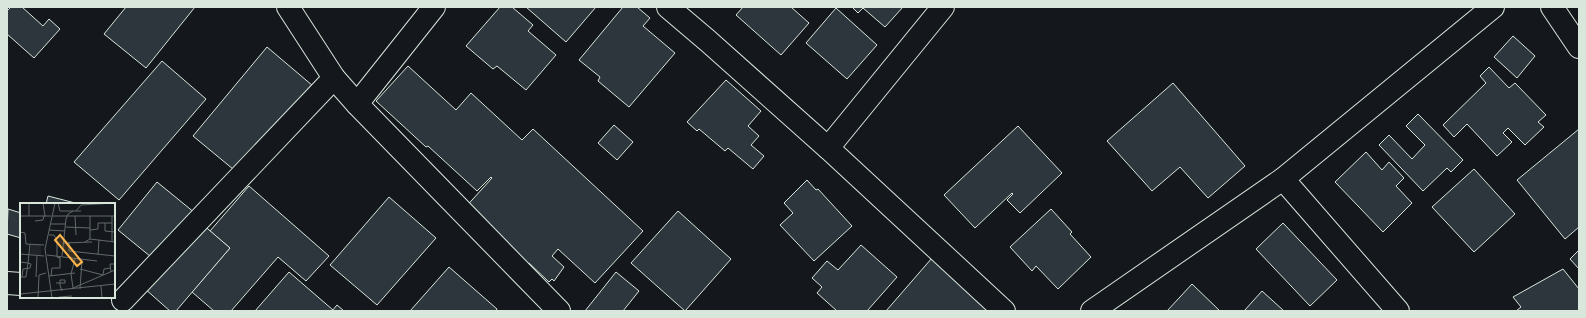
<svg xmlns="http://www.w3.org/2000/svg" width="1586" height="318" font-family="'Fira Sans Condensed',sans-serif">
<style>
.building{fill:#2c363c;stroke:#d8e6dc}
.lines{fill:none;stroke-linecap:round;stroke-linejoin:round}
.minor-casing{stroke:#d8e6dc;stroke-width:24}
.minor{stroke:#14181c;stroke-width:22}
.inset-road{fill:none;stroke:#626a69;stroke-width:1}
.view{fill:#ffb74d;fill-opacity:0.15;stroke:#ffb74d;stroke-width:2}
.inset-edge{fill:none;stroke:#d8e6dc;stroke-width:2}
</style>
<rect width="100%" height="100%" fill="#14181c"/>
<g class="building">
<polygon points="11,7 22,7 43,26 49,19 60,29 34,58 7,34 7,11"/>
<polygon points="126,7 195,7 146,68 104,34"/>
<polygon points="500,7 512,7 533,25 528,31 556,55 526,90 497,66 493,69 466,46"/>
<polygon points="526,7 596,7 566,42"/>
<polygon points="623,7 637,7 650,18 643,26 675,53 629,107 598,81 600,77 579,60"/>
<polygon points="743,7 791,7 809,23 781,55 736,15"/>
<polygon points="852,7 903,7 885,27 863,8 858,13"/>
<polygon points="836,8 877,45 847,79 806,43"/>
<polygon points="1513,36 1535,56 1517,78 1494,57"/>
<polygon points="267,47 313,86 239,174 193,136"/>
<polygon points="162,61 206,99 119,200 74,162"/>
<polygon points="408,66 456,110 471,93 522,140 533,129 643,231 595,283 558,249 552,256 564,267 554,281 552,279 549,282 529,263 525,268 463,210 492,178 491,177 477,191 428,146 426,147 376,101"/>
<polygon points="1489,67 1509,88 1515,83 1546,115 1538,122 1544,127 1525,145 1508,128 1503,133 1512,142 1497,156 1467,124 1454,137 1443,125 1486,83 1480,76"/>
<polygon points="726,80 761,111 748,126 759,136 751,145 764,156 753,169 728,148 725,151 699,129 697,131 687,122"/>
<polygon points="1173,83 1245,166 1208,198 1180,167 1152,191 1107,141"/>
<polygon points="1418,114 1463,160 1451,172 1447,168 1423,191 1379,145 1389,135 1412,159 1425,145 1406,126"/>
<polygon points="614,125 633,142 617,160 598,143"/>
<polygon points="1018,126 1062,173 1020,213 1007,200 1013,194 1012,193 975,228 944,195"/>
<polygon points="1579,129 1579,227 1565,239 1517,180"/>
<polygon points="1366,152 1382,170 1389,162 1404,178 1396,186 1412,203 1383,232 1335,182"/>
<polygon points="1474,169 1515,214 1474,252 1432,207"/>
<polygon points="807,180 816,190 818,189 852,226 814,261 780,225 793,213 784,203"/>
<polygon points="157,182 195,213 156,261 118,230"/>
<polygon points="249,186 329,256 306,281 278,257 231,311 214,311 192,292 230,248 210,231"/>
<polygon points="48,196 79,204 46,204"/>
<polygon points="389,197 436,238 377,305 330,265"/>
<polygon points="8,209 21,213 21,238 7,234"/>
<polygon points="1051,209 1072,232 1070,234 1091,257 1058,289 1036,266 1032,271 1010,247"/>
<polygon points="678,211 731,259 685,311 631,263"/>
<polygon points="201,223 230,248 176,311 170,311 144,288"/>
<polygon points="1283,223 1337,280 1310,306 1256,249"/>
<polygon points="861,245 897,277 867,311 837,311 817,293 822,287 812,278 827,261 838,270"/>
<polygon points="1579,250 1579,269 1570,259"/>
<polygon points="932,258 989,311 886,311"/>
<polygon points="449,267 497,309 496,311 410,311"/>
<polygon points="1563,269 1579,289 1579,311 1516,311 1521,307 1513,297"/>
<polygon points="289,272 333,310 332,311 255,311"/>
<polygon points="616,272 639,291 623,311 585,311"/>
<polygon points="1192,284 1220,311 1167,311"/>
<polygon points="1262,291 1284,311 1244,311"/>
<polygon points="337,305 344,311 332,311"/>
</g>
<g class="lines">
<g class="minor-casing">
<g id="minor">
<polyline points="288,7 334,78 357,104 559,311"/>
<polyline points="668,7 708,41 828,148 943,7"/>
<polyline points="1552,7 1579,47"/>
<polyline points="357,104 434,7"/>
<polyline points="828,148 1004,311"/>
<polyline points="1283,179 1398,311"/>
<polyline points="7,283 21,284"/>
<polyline points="123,300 334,78"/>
<polyline points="1092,311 1283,179 1493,7"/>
</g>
</g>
<use href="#minor" class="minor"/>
</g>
<g transform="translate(20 203)">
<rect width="95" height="95" fill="#14181c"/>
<path d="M11 42H21V53L10 51Z" fill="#202428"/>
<path class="inset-road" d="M9 0V13M23 0 25 13M38 0 40 8H61M56 8 61 2 95 0M0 13H31M32 13H95M55 13 56 32M70 13V36M15 18 23 17 24 13M85 20V28L95 29M31 21H46M46 24 70 25M29 27 45 28M70 27 78 26V20H92M0 29 5 30 6 41 24 42M29 32H34L37 38V54L40 55M49 39V48L95 53M65 39 70 36 95 39M92 39V13M44 40 72 39M0 51 24 53M27 52 77 58M78 52 79 37M42 53 46 16 48 11 53 8M0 59 8 60 6 74H0M60 66 83 72M91 69 90 61H95M83 72 84 66 90 65M29 73 55 70M31 73 32 65H40V54M2 74 3 66 10 65 11 61 8 60 10 41M16 74 17 53M36 80H45V77H40V82L42 88M81 83 82 95M53 85 95 67M53 85 51 71 55 56M60 86 62 57M0 91 95 81M39 94 52 93M18 95 19 72 26 70M32 95 25 46 35 0"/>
<path class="view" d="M40 32 62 59 57 63 35 37Z"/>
<rect width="95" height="95" class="inset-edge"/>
</g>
<rect width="1586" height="318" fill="none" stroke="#d8e6dc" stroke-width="16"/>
</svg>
